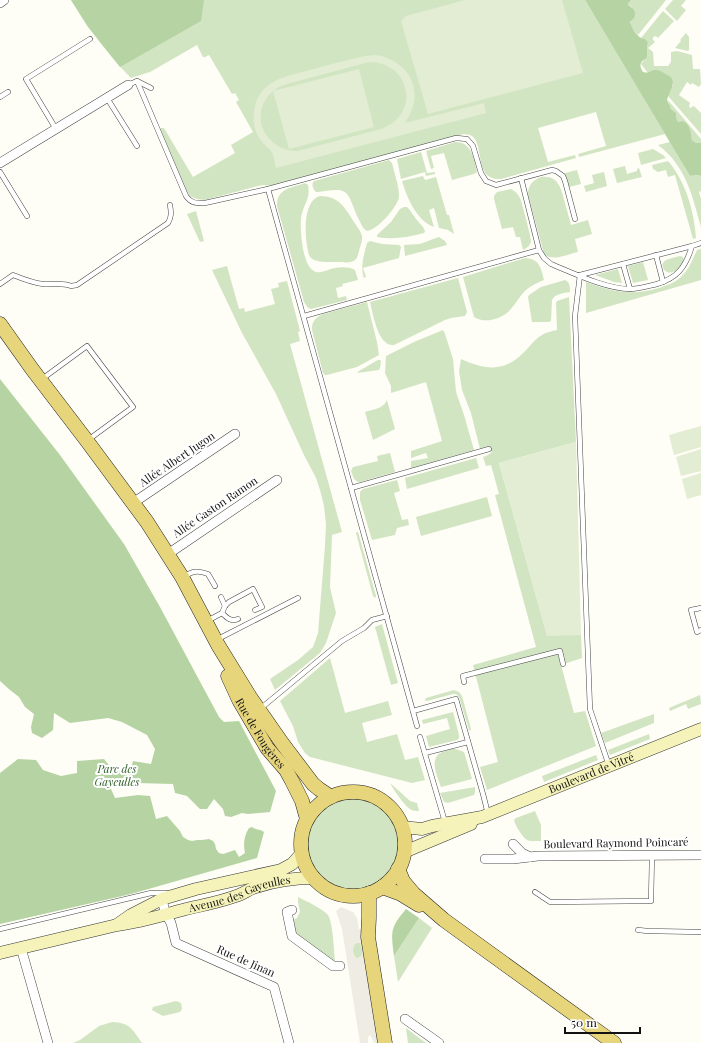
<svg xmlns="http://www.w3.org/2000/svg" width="701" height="1043" font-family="'Playfair Display',serif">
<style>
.green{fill:#d2e5c2}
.forest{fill:#b6d4a3}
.pitch{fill:#e2edd3;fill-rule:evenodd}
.plaza{fill:#efede3;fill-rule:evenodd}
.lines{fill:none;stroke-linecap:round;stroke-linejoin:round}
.lane-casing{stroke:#444;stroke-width:5.5}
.street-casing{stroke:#444;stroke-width:10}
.secondary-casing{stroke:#333;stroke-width:13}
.primary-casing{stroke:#222;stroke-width:15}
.lane{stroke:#fff;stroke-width:4.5}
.street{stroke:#fff;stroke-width:9}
.secondary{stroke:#f5f3b9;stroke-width:12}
.primary{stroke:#e7d57c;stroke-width:14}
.labels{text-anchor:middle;stroke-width:4;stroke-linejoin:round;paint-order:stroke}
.street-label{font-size:11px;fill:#111;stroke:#fff}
.park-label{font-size:11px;font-style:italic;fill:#306128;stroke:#fff}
</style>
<rect width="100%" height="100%" fill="#fefdf6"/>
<g class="green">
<path d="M71 0H585L665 134 579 157 578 154 606 146 596 112 538 128 548 162 575 155 576 158 501 179C472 181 486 142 470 135 469 135 465 134 464 134L275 186 262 185 205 200C195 199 191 198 186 190L160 128H164L193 177 235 153 231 145 253 132 236 102 239 100 235 93 232 94 209 55 205 57H203L197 45 150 72 131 78C108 55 89 28 71 0Z"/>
<path d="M631 0H666L638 35C634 31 631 27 630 22L633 19 632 7 628 5V3L630 2Z"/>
<polygon points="673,0 686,0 681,6 686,10 677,21 665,9"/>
<path d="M663 11 674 21 658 38 656 36 653 37V40L655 42 648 48 653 52 654 66H668L671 62V52L677 51 692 55 693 69H700L701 84 699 87 692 83 691 85 687 82 679 95 690 103 689 106 690 108 694 106 701 113V134L668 96 673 85 665 74 656 70 648 73 641 64C642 61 646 60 647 57 648 55 648 53 647 50 647 43 650 40 641 38Z"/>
<polygon points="686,33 689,37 689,50 688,51 675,48 681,41 680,40"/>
<polygon points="667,99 701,139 701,143 696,143 692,140 689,127 677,121 676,113 670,108 669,103"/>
<path d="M455 142C471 141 475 159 477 172L474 174 452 180 444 153 431 156 434 168 431 169 426 151Z"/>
<path d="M670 142 690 176 697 175 701 176V191L699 192 701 199V227C692 195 686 166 658 145Z"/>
<polygon points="653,149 663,155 666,158 641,165 638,153"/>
<polygon points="421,152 427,173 435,172 435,174 426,176 425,172 401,179 397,159"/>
<path d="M389 160 392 163C394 171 400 190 399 197 397 208 377 230 367 231 362 228 361 223 358 218 346 190 350 187 318 192H316C313 189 311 184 314 181Z"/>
<path d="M668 161C686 182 694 211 696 238L693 239 675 175 668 177 666 170 658 172 653 169 652 165Z"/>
<polygon points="625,166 627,174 637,171 637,169 639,168 642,177 617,183 613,169"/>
<polygon points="577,170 581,184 569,187 565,173"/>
<polygon points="604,172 607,186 586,192 584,186 594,183 592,175"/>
<path d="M423 176 425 180 436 177 447 215H449L454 234 448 230 439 228 434 208 429 210 434 227C417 221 407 198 402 181Z"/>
<path d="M541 177C559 175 561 189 565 203 567 210 569 218 571 225L588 220 592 234 575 239 578 252C568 254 553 262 544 254L528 194C528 185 533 180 541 177Z"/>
<path d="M305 183 308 185C311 199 303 204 301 218 300 230 302 268 316 272 320 273 324 271 328 270 336 267 348 266 355 270L358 280 342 284 343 286 336 288 338 298 346 296 347 300 311 309 308 308 304 302 277 206C277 188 291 188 305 183Z"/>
<path d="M511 189C515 191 518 194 520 198 522 203 531 237 531 241 530 246 527 248 523 250L520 237H516L513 227 502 229 494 199V196L497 192Z"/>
<path d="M320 196C339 196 345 208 354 222 357 227 361 231 362 236 363 241 360 246 359 251 358 254 358 257 356 259 352 264 343 262 338 262 330 262 317 263 311 258 308 255 308 250 307 246 305 233 303 201 320 196Z"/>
<path d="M404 207H407L409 209 416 219 423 227 425 231 424 233C409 237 393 240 377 237V235L391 222 400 209Z"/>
<polygon points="196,211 204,241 200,242 187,214"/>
<polygon points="439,237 445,241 447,245 405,256 404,245 420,244 436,238"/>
<path d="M370 241 382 244 399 245 401 247 399 258 363 268 366 277 364 278C360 266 364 255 367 243Z"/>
<path d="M701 249V280L586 313V282C613 292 631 296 659 288 667 285 675 283 681 277 689 270 692 260 697 250Z"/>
<path d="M680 256 683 257C686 264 675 275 667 272 665 271 663 269 663 267 660 259 674 258 680 256Z"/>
<path d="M525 258C540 259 541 268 544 280 539 282 532 285 527 289 520 295 516 304 509 311 501 319 485 324 474 317L463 277Z"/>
<polygon points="643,262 648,280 633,283 628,266"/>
<polygon points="227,266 239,309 244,308 245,312 275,304 271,289 279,287 278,283 287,281 300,331 298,332 300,341 290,344 342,532 332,535 330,587 336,613 326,643 320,653 275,690 270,679 298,660 313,647 318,633 325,546 326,524 324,506 320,490 316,478 304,455 276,394 242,333 212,270"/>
<polygon points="618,269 622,283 614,282 595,275"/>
<path d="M458 278 467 312 465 316 451 318 445 320 394 345C378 347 373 314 370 302Z"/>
<path d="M565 280C570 282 570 287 570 292 563 293 555 294 552 300L551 321 549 322H532L528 297 529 295 541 287Z"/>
<path d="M569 297 576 442 499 463 547 635H581L582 658 561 665 574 713 585 711 596 746 487 790 480 767 498 762 473 665 536 647 495 495 499 494 491 465 486 466 483 457 488 455 492 452 489 446 480 449 471 413 462 390 459 371 461 359C483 369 503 373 522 354 536 341 536 334 557 330L556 303 557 301Z"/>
<path d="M367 302 377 342 379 355 357 367 327 375H325L323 373 312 330C311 322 316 317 323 314Z"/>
<polygon points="443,330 445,334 453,359 456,392 464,415 474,450 411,468 411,461 428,458 426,453 411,458 411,451 442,441 426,382 391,393 391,386 385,373 386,356 414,342"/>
<polygon points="378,360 380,360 381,361 380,368 379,370 357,373 359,371"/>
<path d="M387 400 395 429 373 440 365 412C374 409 383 409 387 400Z"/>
<polygon points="390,453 395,472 360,482 358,482 354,479 351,471 353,467 378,461 377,456"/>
<polygon points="476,458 479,468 407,489 405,478"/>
<polygon points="397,480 400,491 394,493 402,520 408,519 409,525 397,528 395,535 372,540 360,500 360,492 363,489"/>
<polygon points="487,497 492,516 421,536 416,517"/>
<polygon points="357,532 358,532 376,596 375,598 373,596 356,533"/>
<polygon points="382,624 398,683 391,685 375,627"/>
<polygon points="330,658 345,713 388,701 392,715 362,723 367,742 397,734 405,760 418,757 425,780 412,783 310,757 305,753 298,742 293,726 280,701"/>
<polygon points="454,690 459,692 462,696 471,729 470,731 469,730 459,697 456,694 453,694 427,701 425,700 426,698"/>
<polygon points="700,695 701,704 688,709 686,704 670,711 669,708"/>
<polygon points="453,712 459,735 459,738 457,740 429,747 426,736 450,729 447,718 423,724 422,720"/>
<polygon points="654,714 654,723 605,743 601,733"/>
<polygon points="649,734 650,739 610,755 608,750"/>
<path d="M452 749H456L464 752 472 779 441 787C438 778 429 761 440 753 443 751 448 750 452 749Z"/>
<polygon points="596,755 598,760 544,782 542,776"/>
<path d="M390 783 398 790 410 801 417 803 419 811C416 811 413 811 410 809 404 805 393 789 390 783Z"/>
<polygon points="475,787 475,792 474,795 448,803 444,802 440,793"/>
<circle cx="353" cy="844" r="47"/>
<path d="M535 811 541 825V841C529 841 527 843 520 832 517 828 515 824 514 820L516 818Z"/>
<path d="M298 897C306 901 323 909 328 915 333 923 334 951 335 961H332L295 934 293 920 297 918 300 912 298 902Z"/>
<polygon points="419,918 432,928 398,982 394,956"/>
<path d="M356 943H360C363 949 365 958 356 958 352 954 352 949 354 945Z"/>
<polygon points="176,1001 181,1003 182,1009 180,1012 163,1016 152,1010 153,1007"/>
<path d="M112 1022C131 1023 132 1029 142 1043H73L80 1040 99 1026Z"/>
<polygon points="406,1028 426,1043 408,1043"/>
</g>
<g class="forest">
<polygon points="71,0 204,0 201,21 120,67 88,27"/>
<path d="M585 0H631L630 2 628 3V5C636 9 638 16 630 22 632 28 636 35 641 38 644 39 645 38 647 41 649 44 647 44 647 47 647 54 650 58 642 61 639 65 641 69 643 72 650 74 650 70 656 70 661 70 666 75 671 77 676 85 669 92 667 100L670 106V108L676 113 677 121 679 122 683 121C690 124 691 133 692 140L696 143H701V176L697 175 690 176Z"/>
<path d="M0 379 60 455 124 544 160 607 219 717 224 722 239 721 276 791 270 812 248 814 242 813 231 817 225 816 223 809 214 799 207 809H200L187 796 175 793 173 784 137 783 131 779 107 780 115 798 138 795 150 796 156 819 167 816 180 831 183 837 188 840 192 841 197 840H202L209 839 213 841 215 844 216 849 219 853 223 854 235 850 239 857 245 853C243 844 244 836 249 828L252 827C256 830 260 829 264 832L257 858 131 894 0 924V773L18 759 36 760 43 770 61 776 77 773V761L104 759 112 769H131L133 761 151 764 155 749 147 735 122 722 108 718 70 723 54 713 53 730 42 738 32 733 31 727 34 714 25 707 19 697 10 690 0 681Z"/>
<path d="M406 909 419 918 394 956C391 931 390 928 406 909Z"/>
</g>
<g class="pitch">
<polygon points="465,0 562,0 583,73 428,114 401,21 406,16"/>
<path d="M376 55C402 59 422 82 412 109 411 114 407 119 405 123L484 103 486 113 276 168C275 164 274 155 271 151 270 149 268 148 267 147 260 141 255 132 254 123 253 116 254 109 256 102 265 78 292 75 314 69 331 64 348 60 365 56ZM369 62C411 62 421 115 381 129L298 151C265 151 247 114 273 91L289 149 374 127 359 69 273 91 279 87 287 84Z"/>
<polygon points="701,426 701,447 674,455 669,435"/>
<polygon points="576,442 581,635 547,636 499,463"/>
<polygon points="701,449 701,471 681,476 676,457"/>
<polygon points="701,473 701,495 687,499 682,479"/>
</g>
<path class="plaza" d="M341 907 353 912 357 918 359 929H362L380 1043H374L372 1038 370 1035 368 1037V1043H360L342 929 336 911ZM356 943H360L362 950 363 953 361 956 359 958H356L354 956 353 951 354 945Z"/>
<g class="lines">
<g class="lane-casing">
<g id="lane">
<path d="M137 81 186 196C192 204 196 203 205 203L268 189 456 138 467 139 473 146 481 173 486 181 496 185 552 170 556 171 563 176 565 181 575 219"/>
<polyline points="128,85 137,81 151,88"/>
<polyline points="0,97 8,92"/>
<polyline points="107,98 137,146"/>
<polyline points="56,129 26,79 90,39"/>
<polyline points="0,172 27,216"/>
<path d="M521 178 539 250 544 258 551 264C573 273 606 289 630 289 639 289 648 286 657 284 678 278 686 266 692 246L701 243"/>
<polyline points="268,189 417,726"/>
<polyline points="656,255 663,282"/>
<polyline points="623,264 630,289"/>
<polyline points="580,275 575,316 590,709 609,766"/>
<polyline points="580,275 692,246"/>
<path d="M0 284 13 275C23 279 33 283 43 284 53 285 62 282 71 286L77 285 168 223C172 217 171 211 170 205"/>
<polyline points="304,316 539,250"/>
<polyline points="42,379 87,346 133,407 88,440"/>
<polyline points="351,488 489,449"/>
<path d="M183 577C193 571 197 570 208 574L215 586"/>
<polyline points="221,597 225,606"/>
<polyline points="701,608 691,610 697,632 701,630"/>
<path d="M222 613C227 618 231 622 238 619"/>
<polyline points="207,621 222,613 225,606 229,602 253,589 262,607 255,610"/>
<polyline points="218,639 298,598"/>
<polyline points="464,682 463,676 560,651 563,664"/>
<polyline points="260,709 342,641 364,628 372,620 387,616"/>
<polyline points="413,711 456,699 483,794 488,814"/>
<polyline points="420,737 445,822"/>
<polyline points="425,753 468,742"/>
<polyline points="535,892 550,902 651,901 652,855"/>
<polyline points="0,929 151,893 166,893"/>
<polyline points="638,930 648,931 701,932"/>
</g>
</g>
<g class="street-casing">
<g id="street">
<polyline points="0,3 4,0"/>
<polyline points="0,163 128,85"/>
<polyline points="133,503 235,434"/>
<polyline points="168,554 277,480"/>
<polyline points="513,844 522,853 530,857"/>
<polyline points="485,859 513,859 538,856 701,855"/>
<polyline points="162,899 165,912 171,923 176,943 274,987 289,1043"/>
<polyline points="292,910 287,912 292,936 333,966 340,966"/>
<polyline points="21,948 48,1043"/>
<polyline points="405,1019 439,1043"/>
</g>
</g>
<g class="secondary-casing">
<g id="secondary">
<path id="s1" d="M402 827 422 829 432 826 482 817 701 729"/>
<polyline points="404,852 471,824"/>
<polyline points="118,924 131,915 162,899 196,889 281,870 292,864 302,853"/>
<path id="s2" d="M0 953 117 925C140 922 163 915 186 909 203 905 220 902 236 896 243 894 249 889 256 887 274 881 295 878 314 878"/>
</g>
</g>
<g class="primary-casing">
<g id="primary">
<polyline points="0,324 32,369 87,441 147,522 182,577 218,645 250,697 282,743 313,784 319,789 331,797"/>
<path id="s3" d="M228 676 239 700 267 748 286 770 292 781 302 801 307 819"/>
<circle cx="353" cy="844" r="52"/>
<polyline points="398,869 403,881 414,894 444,920 614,1043"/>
<polyline points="382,887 401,894 419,905"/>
<polyline points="370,893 369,900 369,918 368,937 385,1043"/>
</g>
</g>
<use href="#lane" class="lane"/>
<use href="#street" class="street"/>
<use href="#secondary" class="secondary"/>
<use href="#primary" class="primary"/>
</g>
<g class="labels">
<g class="street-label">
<text transform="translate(177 459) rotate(-34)" y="4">Allée Albert Jugon</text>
<text transform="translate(215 507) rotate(-34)" y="4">Allée Gaston Ramon</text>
<text dy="4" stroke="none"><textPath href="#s3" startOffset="66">Rue de Fougères</textPath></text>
<text dy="4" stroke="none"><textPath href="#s1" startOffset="199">Boulevard de Vitré</textPath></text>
<text transform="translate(616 843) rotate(-1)" y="4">Boulevard Raymond Poincaré</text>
<text dy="4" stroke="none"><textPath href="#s2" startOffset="247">Avenue des Gayeulles</textPath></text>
<text transform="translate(246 961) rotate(24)" y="4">Rue de Jinan</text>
</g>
<g class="park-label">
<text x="117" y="773">Parc des<tspan x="117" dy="13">Gayeulles</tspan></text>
</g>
</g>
<path d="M565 1027v6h75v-6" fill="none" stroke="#111111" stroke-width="2"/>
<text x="571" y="1027" font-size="12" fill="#111111" stroke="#ffffff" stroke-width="3" paint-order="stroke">50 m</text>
</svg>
